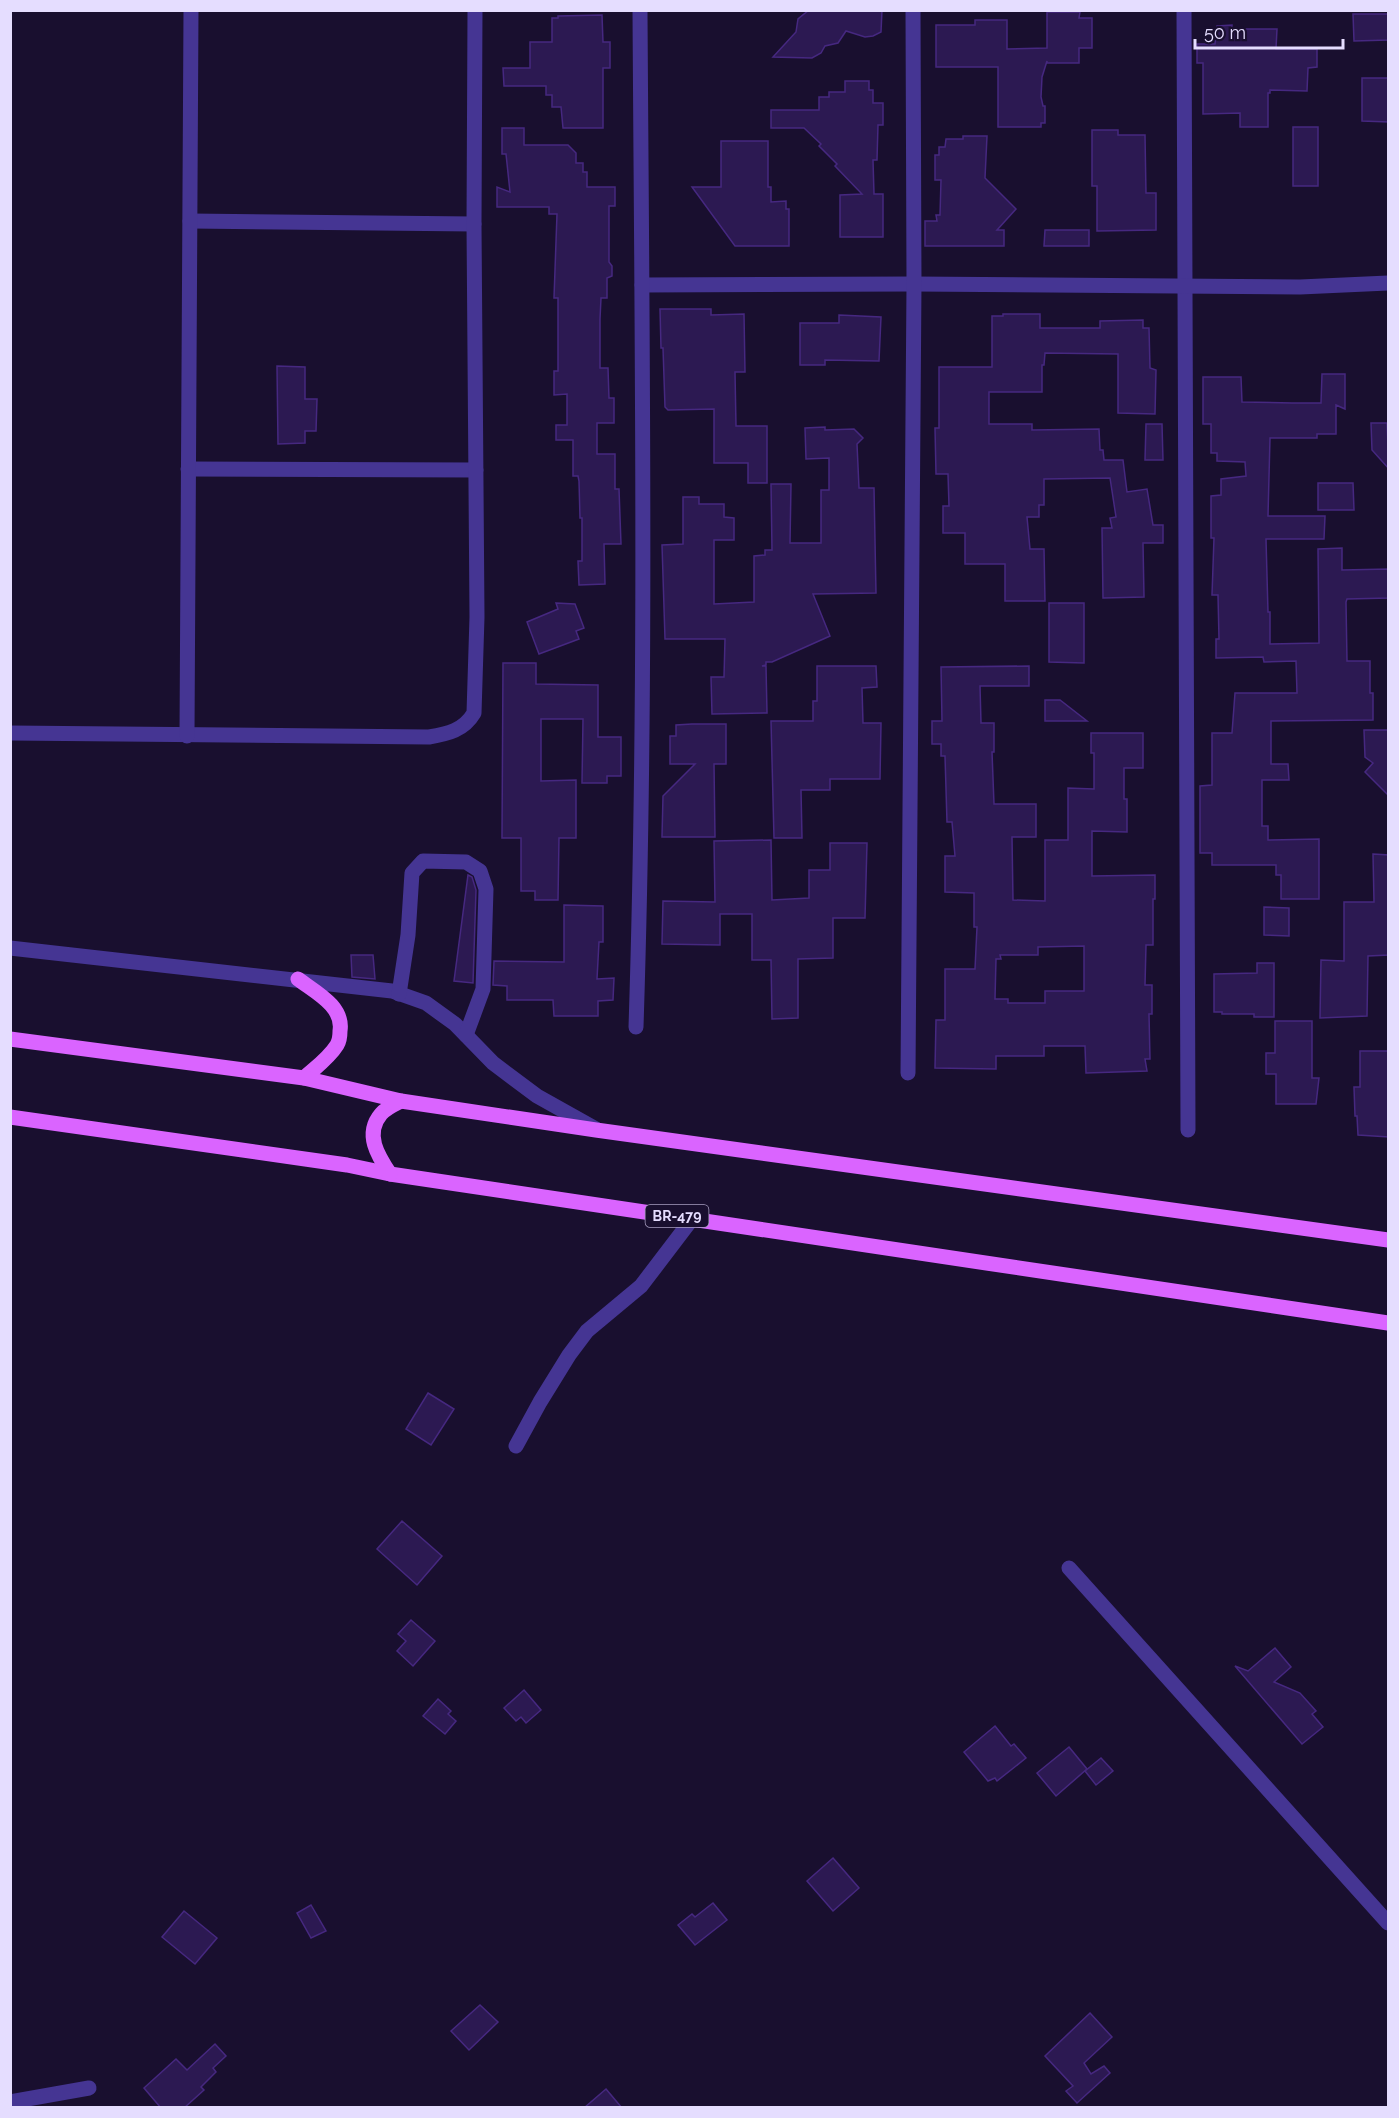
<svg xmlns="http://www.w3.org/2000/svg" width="1399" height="2118" font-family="Raleway,sans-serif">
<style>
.building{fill:#2c1952;stroke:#462880;stroke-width:1.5;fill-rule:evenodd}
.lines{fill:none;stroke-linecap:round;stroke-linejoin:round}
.minor{stroke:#453593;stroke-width:15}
.major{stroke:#da64ff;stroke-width:15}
.labels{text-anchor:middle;stroke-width:5;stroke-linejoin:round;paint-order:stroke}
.shield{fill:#190f2f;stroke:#a89fc1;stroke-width:1.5}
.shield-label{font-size:14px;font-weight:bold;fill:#e5ddff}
</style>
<rect width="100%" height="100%" fill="#190f2f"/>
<g class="building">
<polygon points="809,10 882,10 881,32 873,36 865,37 846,31 838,43 825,46 821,53 812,58 773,57 796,32 798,19"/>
<polygon points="1047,12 1080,12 1079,18 1092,18 1092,48 1079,48 1079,63 1047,63 1047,61 1042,77 1041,97 1043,106 1045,106 1045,123 1041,123 1041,127 998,127 998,67 936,67 936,25 975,25 975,20 1007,20 1007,49 1047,48"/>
<polygon points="1353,14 1389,14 1389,40 1354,41"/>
<polygon points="602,15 603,42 610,42 610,68 603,68 603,128 563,128 561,107 552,107 552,95 546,95 546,86 504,86 503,68 530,68 530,42 552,42 552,18 558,18 558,16"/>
<polygon points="1232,25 1232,29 1277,29 1276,49 1317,49 1317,67 1308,68 1307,91 1270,90 1270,93 1268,93 1268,127 1240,127 1240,113 1203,114 1203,63 1197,63 1197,44 1215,44 1217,26"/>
<polygon points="1362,78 1389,78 1389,122 1362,121"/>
<polygon points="845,81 869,81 869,90 873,90 873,103 883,103 883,125 878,125 877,160 873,160 874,194 883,194 883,237 840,237 840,195 862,194 835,166 837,164 819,146 821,144 804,128 771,128 771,110 819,110 819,97 829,97 829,92 845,92"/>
<rect x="1293" y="127" width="25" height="59"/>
<polygon points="502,128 524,128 524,145 568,145 576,153 576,163 583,163 583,172 587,172 587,187 615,187 615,206 609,206 609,262 612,266 612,276 607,278 607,298 601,298 600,319 600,368 608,368 609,398 614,398 614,423 597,423 597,454 615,454 615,489 619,489 621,544 604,544 605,584 579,585 578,561 582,561 582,518 580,518 579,481 578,476 573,476 573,440 556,440 556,425 567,425 567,394 554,395 554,371 558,371 558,298 554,298 557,214 549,214 549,207 497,207 497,187 510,192 506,154 502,154"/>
<polygon points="1092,130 1118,130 1118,135 1145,135 1146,193 1156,193 1156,230 1097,231 1097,186 1092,186"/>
<polygon points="963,136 987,136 985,178 1016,209 997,230 1004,230 1004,246 925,246 925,221 937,221 936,215 940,215 941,180 935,180 935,155 939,155 939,147 945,147 946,139 963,139"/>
<polygon points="721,141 768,141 768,187 771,187 771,202 786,201 786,209 789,209 789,246 735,246 692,187 721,187"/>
<polygon points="1045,230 1089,230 1089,246 1044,246"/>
<polygon points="660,309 711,309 711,315 744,314 745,372 735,372 736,426 767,426 767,483 748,483 748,463 714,463 714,409 668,410 665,407 663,348 661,348"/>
<polygon points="1003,314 1040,314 1040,328 1100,328 1100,321 1143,320 1143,328 1149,328 1150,368 1156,370 1155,414 1118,413 1118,354 1045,353 1044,365 1042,365 1042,392 989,392 989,424 1032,424 1032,430 1099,429 1100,450 1103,450 1104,460 1123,460 1127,492 1147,489 1153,525 1163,525 1163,543 1143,543 1144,597 1103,598 1102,528 1112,528 1110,518 1116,517 1110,478 1044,479 1044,505 1039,505 1039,517 1027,517 1030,549 1044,549 1045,601 1005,601 1005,564 965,564 965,533 943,533 943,506 949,506 948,474 936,474 935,428 939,428 939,367 992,367 992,316 1003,316"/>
<polygon points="839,315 881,317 879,361 825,360 825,365 800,365 800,323 839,323"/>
<polygon points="277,366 305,367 305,399 317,399 316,431 305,431 305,443 278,444"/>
<polygon points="1322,374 1345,374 1345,409 1336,405 1336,434 1317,434 1317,438 1270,438 1268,516 1325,516 1324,539 1266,539 1268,612 1270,612 1270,644 1319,643 1318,549 1342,548 1342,570 1389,569 1389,598 1347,599 1346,602 1347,661 1370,661 1370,693 1373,693 1373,720 1271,721 1271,764 1288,764 1289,780 1262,780 1262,826 1268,826 1268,840 1319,839 1319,899 1281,899 1281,875 1276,875 1276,865 1212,865 1212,853 1200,853 1200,786 1212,785 1212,733 1232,733 1235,693 1297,693 1296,661 1264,662 1263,657 1216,658 1216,639 1219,639 1218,595 1212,595 1214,538 1211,538 1211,496 1221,495 1221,479 1246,476 1245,462 1217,461 1217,453 1211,453 1211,424 1203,424 1203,377 1241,377 1242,402 1292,403 1321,403"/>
<polygon points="1371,423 1387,423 1389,469 1372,450"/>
<polygon points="1146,424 1162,424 1163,460 1145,460"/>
<polygon points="825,427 825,430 854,429 863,438 857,444 859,488 874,488 876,593 813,594 830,636 772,662 766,662 766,665 762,666 766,666 767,713 712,714 711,677 724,677 725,639 665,639 662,545 683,544 683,497 699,497 699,504 724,504 724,517 734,518 734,540 714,540 714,604 754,602 754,556 765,555 765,550 772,550 771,484 791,484 790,543 821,543 821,490 829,490 829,458 806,459 805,428"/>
<polygon points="1318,483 1353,483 1354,510 1318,510"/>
<polygon points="556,603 575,604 584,628 576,631 579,639 539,654 527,622 558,609"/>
<polygon points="1049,603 1084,603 1084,663 1049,662"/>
<polygon points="503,663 536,663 536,684 598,685 598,737 621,737 621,776 607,776 607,783 582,783 583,719 541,719 541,781 576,780 576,838 559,838 558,900 535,900 535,891 521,891 521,838 502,838"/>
<polygon points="817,666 876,666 877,687 862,688 863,723 881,723 880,779 830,779 830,790 801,790 802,838 774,838 771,721 813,721 813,701 817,701"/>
<path d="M1029 666V686H980L981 723H994V752H992L994 804H1036V837H1012L1013 900 1045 901V840H1068V788L1094 789V753H1091V733H1143V768H1124V799H1127V832L1092 831V876L1155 875V899H1153V945H1146L1145 985H1152V1014H1149L1150 1059H1145L1147 1071 1086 1073 1085 1046H1044V1056H996V1069L935 1068 936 1020H945V969H975L977 927H974V893L945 892V856H955L952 822H947L945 756H941V744H932V721H942L941 667ZM1084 946V991H1045V1003H1008V999H995L996 959H1001L1000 955H1038V947Z"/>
<polygon points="1045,700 1060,700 1087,721 1045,721"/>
<polygon points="692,724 726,724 726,764 714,764 715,837 662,837 663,796 695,764 670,764 670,736 676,736 676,725"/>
<polygon points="1364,730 1389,730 1389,796 1365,772 1373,763 1365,757"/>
<polygon points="771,840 772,900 809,898 809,870 830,870 830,843 867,843 865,918 833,918 833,958 798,959 798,1018 772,1019 771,960 752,960 752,914 720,914 720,945 662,944 663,901 715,902 714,841"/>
<polygon points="1373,854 1389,855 1389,955 1368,956 1367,1016 1320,1018 1321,960 1344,961 1344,902 1374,902"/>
<polygon points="468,875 472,877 476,890 473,983 454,981"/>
<polygon points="564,905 603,906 603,942 599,942 597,979 614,978 613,1000 598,1001 598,1016 554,1016 553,1000 507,1000 507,986 493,985 494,961 564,962"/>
<polygon points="1264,907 1289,908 1289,936 1264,935"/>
<polygon points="351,955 373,955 375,979 352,977"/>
<polygon points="1257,963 1274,963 1274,1017 1254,1017 1254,1014 1222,1014 1222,1012 1214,1012 1214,974 1257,973"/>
<polygon points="1275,1021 1312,1021 1312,1078 1319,1078 1316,1104 1276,1104 1276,1074 1266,1074 1266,1053 1275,1053"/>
<polygon points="1360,1051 1389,1051 1389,1137 1358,1135 1357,1116 1355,1116 1354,1087 1360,1087"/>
<polygon points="428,1393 454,1409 431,1445 406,1429"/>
<polygon points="402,1521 442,1556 417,1585 377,1549"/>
<polygon points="411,1620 435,1641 413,1666 397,1651 406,1641 398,1634"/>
<polygon points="1275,1648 1291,1667 1274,1682 1300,1693 1316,1711 1312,1714 1323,1727 1302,1744 1235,1666 1248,1671"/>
<polygon points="524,1690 541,1710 526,1723 521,1717 516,1721 504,1708"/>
<polygon points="438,1699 451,1711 448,1714 456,1721 445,1734 423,1716"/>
<polygon points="995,1726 1011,1746 1014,1744 1026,1758 997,1781 995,1778 988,1781 964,1752"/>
<polygon points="1069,1747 1087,1769 1056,1796 1037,1773"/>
<polygon points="1101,1758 1113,1771 1096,1785 1085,1771"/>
<polygon points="833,1858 859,1888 833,1911 807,1881"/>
<polygon points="713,1903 727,1920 695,1945 678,1925 692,1914 695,1917"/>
<polygon points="311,1905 326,1931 311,1938 297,1913"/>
<polygon points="184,1911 217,1938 195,1964 162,1937"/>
<polygon points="480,2005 498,2022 469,2050 451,2031"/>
<polygon points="1090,2013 1112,2037 1084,2063 1091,2074 1104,2066 1110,2073 1077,2103 1066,2091 1073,2086 1045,2056"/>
<polygon points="215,2044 226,2056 213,2068 216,2072 201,2087 204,2090 184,2108 161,2108 144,2088 176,2059 187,2070"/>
<polygon points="606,2089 622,2108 584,2108"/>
</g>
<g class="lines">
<g class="minor">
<polyline points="1184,10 1188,1130"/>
<polyline points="190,221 474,224"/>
<polyline points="642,285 914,284 1300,287 1388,283"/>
<polyline points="188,469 476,470"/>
<path d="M10 733 429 737C448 734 464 730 474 713L477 617 474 224 475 10"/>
<polyline points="187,736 191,10"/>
<polyline points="10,948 392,991 426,1003 455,1024 493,1063 537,1096 596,1129"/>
<polyline points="399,994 408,935 412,873 423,861 466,862 480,871 486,889 483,989 466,1035"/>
<path d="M636 1027C647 689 642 349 640 10"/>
<polyline points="908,1073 914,284 913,10"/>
<polyline points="516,1446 540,1402 569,1355 587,1331 641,1286 692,1219"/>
<polyline points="1069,1568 1388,1923"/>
<polyline points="10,2102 89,2088"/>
</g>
<g class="major">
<path d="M298 979C315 992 344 1006 340 1031 340 1036 340 1040 337 1045 329 1058 315 1068 304 1078"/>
<polyline points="10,1039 304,1078 401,1101 596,1130 1388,1240"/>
<polyline points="10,1117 347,1165 390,1174 1388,1323"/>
<path d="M390 1174C378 1156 364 1134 381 1114 386 1108 395 1104 401 1101"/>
</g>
</g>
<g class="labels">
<rect class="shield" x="645.5" y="1205" width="63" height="22" rx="4.5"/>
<g class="shield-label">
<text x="677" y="1221">BR-479</text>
</g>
</g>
<rect width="1399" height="2118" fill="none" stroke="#e5ddff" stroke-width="24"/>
<path d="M1195 39v9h148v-9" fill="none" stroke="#e5ddff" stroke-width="3"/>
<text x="1204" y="39" font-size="18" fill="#e5ddff" stroke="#190f2f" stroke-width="4.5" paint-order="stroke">50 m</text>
</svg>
